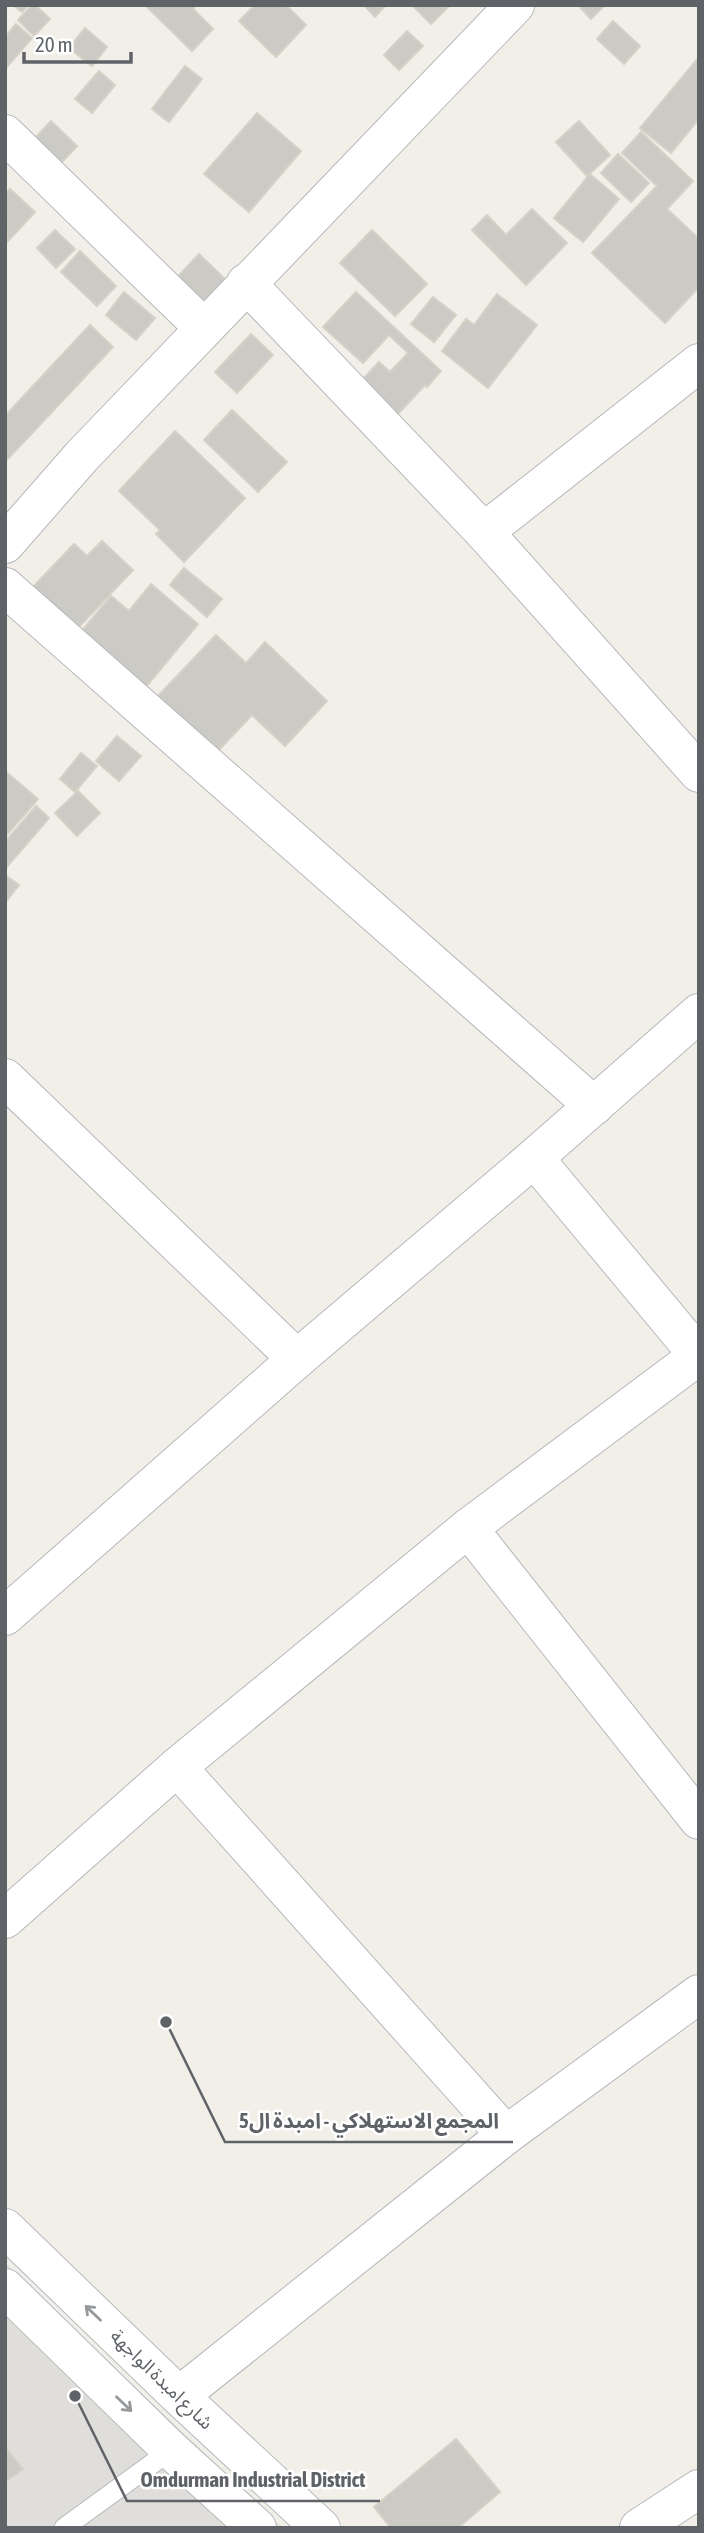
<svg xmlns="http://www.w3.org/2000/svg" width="704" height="2533" font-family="'Asap Condensed','Noto Sans Arabic',sans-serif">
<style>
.industrial{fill:#e0deda}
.building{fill:#cccac5;stroke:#d6d1c6;stroke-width:2}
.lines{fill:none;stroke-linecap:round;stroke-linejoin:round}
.service-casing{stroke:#b5b8bc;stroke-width:21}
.minor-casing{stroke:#b5b8bc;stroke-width:40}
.secondary-casing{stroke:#b6babf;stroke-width:40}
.service{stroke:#fff;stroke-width:19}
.minor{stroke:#fff;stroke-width:38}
.secondary{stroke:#fff;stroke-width:38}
.oneway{stroke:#979a9d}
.labels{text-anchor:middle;stroke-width:5;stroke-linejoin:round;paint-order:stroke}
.street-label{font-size:19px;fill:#5f6368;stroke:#fff}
.leader{fill:none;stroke:#5f6368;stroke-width:2.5}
.callout-dot{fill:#5f6368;stroke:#fff;stroke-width:2.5}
.callout-label{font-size:21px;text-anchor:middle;font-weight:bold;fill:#5f6368;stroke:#fff;stroke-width:5;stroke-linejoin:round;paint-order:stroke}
</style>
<rect width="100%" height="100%" fill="#f1efe8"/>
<polygon class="industrial" points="5,2263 283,2528 5,2528"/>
<g class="building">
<polygon points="13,5 28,5 22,12"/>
<polygon points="32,5 35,5 50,19 34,36 18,20"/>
<polygon points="149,5 196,5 193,9 213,29 192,51 147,7"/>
<polygon points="251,5 286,5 306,25 276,57 239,21 253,7"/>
<polygon points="364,5 386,5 375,17"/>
<polygon points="412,5 450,5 431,24"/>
<polygon points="578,5 605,5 591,19"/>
<polygon points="613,21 640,46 624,64 597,39"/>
<polygon points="16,24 32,38 5,69 5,37"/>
<polygon points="85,28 107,47 92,66 69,48"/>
<polygon points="407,31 423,46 399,70 384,55"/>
<polygon points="699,57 699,119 671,153 640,128"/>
<polygon points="185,66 202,79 169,122 152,109"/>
<polygon points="99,71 115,85 92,113 75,99"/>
<polygon points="257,113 301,151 249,212 204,174"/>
<polygon points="51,121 77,146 61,163 35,138"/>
<polygon points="579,121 610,155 587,176 556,142"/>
<polygon points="641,132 693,181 667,209 699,239 699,287 665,323 592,253 657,186 622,153"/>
<polygon points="618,154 649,183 631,202 601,173"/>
<polygon points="590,174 619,199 583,242 554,218"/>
<polygon points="10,189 35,212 7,242 5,194"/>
<polygon points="532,209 567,243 526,285 472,230 487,215 506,235"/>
<polygon points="55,230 75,249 56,268 37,248"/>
<polygon points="372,230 427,284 395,316 340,263"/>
<polygon points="80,251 116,286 97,306 61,272"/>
<polygon points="199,254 227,281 197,312 169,286"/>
<polygon points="124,292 155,318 136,340 106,315"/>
<polygon points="356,292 441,371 427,387 425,385 396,416 360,382 379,362 390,372 408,353 389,335 363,363 323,327"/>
<polygon points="497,294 537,325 488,388 442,351 466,319 474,325"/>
<polygon points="433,297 456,315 434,342 411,324"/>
<polygon points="90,325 113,347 5,462 5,416"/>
<polygon points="251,334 273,355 237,393 215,372"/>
<polygon points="232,410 287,462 258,492 204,440"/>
<polygon points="175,431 245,498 184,562 156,534 160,530 119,491"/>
<polygon points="102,541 133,570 78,628 33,587 74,544 87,556"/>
<polygon points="184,568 222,599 207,617 170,585"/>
<polygon points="151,584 198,624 145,688 80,633 111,596 129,611"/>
<polygon points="216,635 246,663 265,642 327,701 285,746 252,715 217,752 158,696"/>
<polygon points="117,736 141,756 119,781 96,761"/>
<polygon points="81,753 97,766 75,792 60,779"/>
<polygon points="5,771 38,799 5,837"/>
<polygon points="78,791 100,813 77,836 55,813"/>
<polygon points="36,806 49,818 6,868 5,842"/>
<polygon points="5,875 19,885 5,903"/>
<polygon points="456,2439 500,2492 458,2528 391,2528 374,2507"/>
<polygon points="5,2447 23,2469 5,2482"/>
</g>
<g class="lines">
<g class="service-casing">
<polyline id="service" points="64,2528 171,2450"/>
</g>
<g class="minor-casing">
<g id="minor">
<polyline points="5,134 204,328"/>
<polyline points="246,283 484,532 699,773"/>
<polyline points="484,532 699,363"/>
<polyline points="5,544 82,456 515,5"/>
<polyline points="5,587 594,1106"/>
<polyline points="5,1078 297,1359"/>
<polyline points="534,1158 699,1356"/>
<polyline points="468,1528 699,1820"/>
<polyline points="5,1616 297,1359 534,1158 699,1013"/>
<polyline points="177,1767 506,2135"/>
<polyline points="5,1919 177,1767 468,1528 698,1356"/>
<polyline points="179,2396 506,2135 699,1994"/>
<polyline points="639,2528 699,2489"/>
</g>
</g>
<g class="secondary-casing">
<g id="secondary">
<polyline points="5,2228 179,2396 321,2528"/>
<polyline points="5,2288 171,2450 257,2528"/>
</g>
</g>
<use href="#service" class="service"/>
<use href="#minor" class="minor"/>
<use href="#secondary" class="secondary"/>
</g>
<defs><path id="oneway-shaft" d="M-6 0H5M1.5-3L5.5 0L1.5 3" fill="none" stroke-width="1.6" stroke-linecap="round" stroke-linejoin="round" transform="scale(1.75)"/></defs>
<g class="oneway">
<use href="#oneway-shaft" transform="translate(93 2313) rotate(-136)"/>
<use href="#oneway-shaft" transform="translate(124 2404) rotate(44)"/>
</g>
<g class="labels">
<g class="street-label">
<text transform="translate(162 2379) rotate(44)" y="7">شارع امبدة الواجهة</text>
</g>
</g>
<path class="leader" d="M166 2022L225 2142H513M75 2396L127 2501H380"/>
<g class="callout-dot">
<circle cx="166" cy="2022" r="7"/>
<circle cx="75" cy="2396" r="7"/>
</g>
<g class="callout-label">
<text x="369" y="2128">المجمع الاستهلاكي - امبدة ال5</text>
<text x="253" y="2487">Omdurman Industrial District</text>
</g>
<rect width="704" height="2533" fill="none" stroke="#5f6368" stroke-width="14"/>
<path d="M24 52v10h107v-10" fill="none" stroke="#5f6368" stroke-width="3.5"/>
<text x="35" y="52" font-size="21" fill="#5f6368" stroke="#ffffff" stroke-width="5" paint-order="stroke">20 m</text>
</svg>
